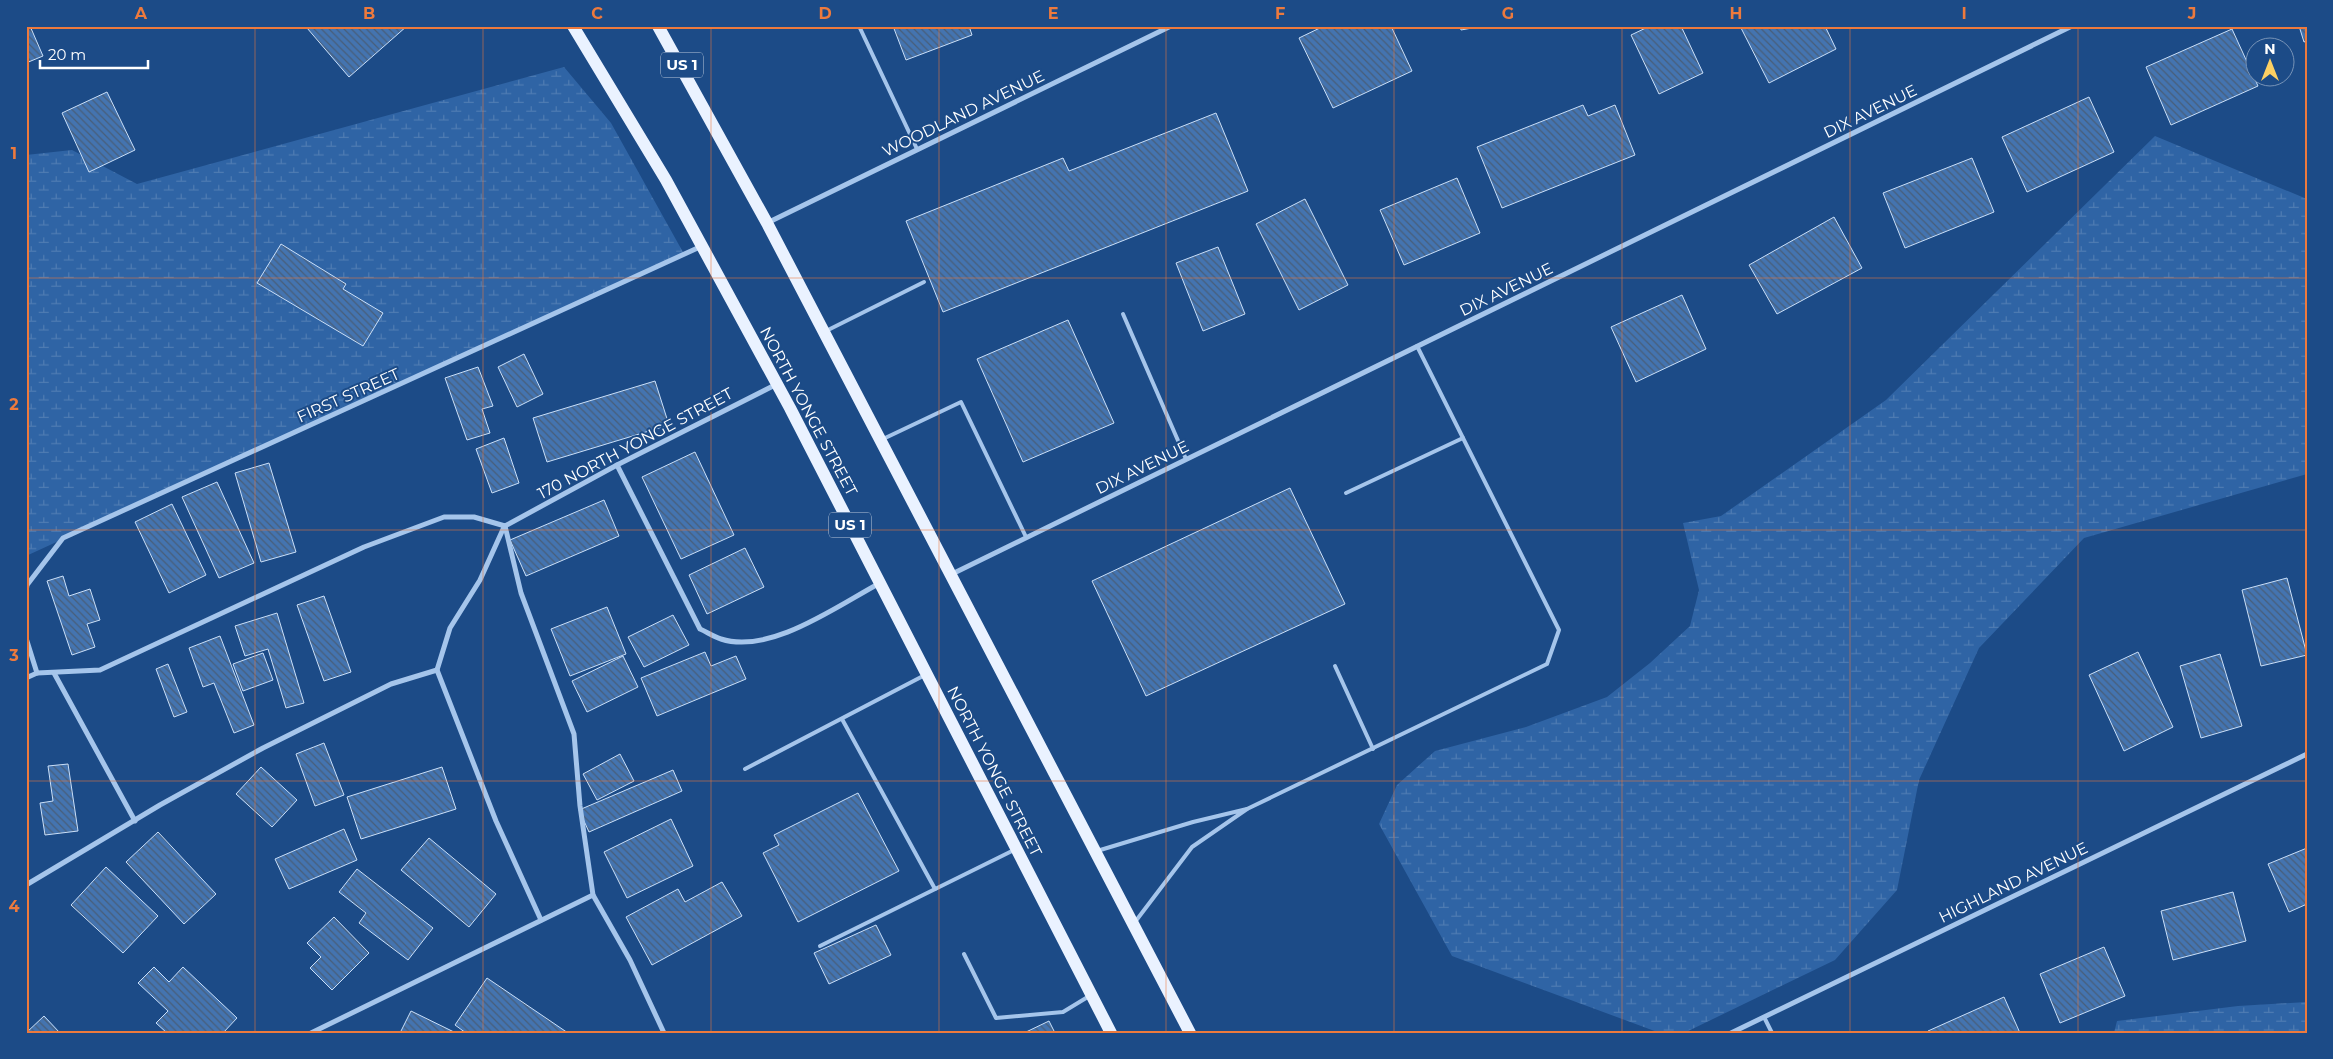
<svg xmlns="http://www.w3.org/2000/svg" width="2333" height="1059" font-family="Montserrat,sans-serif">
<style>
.wetland{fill:url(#wetland-marsh)}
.building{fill:url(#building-back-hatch);stroke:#cadff8}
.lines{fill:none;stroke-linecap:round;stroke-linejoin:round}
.lane{stroke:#a5c5eb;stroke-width:4}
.street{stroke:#a5c5eb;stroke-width:5}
.primary{stroke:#eaf2ff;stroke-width:12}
.grid{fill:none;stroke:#ed7a3d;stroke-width:1;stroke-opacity:0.55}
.labels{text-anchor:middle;stroke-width:4;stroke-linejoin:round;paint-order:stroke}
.shield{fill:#1c4b87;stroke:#bbc9db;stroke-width:1}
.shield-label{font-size:15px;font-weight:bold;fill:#fff}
.street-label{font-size:16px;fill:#fff;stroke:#1c4b87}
.neatline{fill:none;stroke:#ed7a3d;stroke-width:2}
.grid-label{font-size:16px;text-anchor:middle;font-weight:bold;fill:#ed7a3d}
</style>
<defs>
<pattern id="wetland-marsh" width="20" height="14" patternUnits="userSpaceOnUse" patternTransform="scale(1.25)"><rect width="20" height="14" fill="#2f64a5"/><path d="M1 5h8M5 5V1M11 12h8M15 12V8" fill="none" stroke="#4e7bb2"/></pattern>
<pattern id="building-back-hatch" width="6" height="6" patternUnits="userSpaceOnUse" patternTransform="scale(1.25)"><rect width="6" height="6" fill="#4474b0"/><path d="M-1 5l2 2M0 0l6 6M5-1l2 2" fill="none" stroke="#485e79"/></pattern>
</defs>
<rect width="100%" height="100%" fill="#1c4b87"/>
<g class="wetland">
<polygon points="564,67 611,123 684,254 26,556 26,155 72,150 137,184"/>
<polygon points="2155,136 2307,199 2307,474 2084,538 1979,648 1919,780 1897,890 1835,960 1684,1033 1660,1033 1452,956 1379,824 1397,785 1435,751 1526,727 1607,697 1650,663 1690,626 1699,590 1683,523 1721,516 1886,400"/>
<polygon points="2307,1002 2307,1033 2114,1033 2117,1021 2238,1006"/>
</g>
<g class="building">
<polygon points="26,26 30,26 43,56 26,63"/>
<polygon points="310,26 407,26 349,77 307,28"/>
<polygon points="893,26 969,26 972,35 906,60"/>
<polygon points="1324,26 1391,26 1412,71 1333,108 1299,38"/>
<polygon points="1460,26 1483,26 1461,30"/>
<polygon points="1650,26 1681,26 1703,73 1659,94 1631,35"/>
<polygon points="1740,26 1825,26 1836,49 1769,83"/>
<polygon points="2299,26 2307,26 2307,41 2304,42"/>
<polygon points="2232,29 2258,86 2171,125 2146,67"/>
<polygon points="107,92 135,150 89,172 62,113"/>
<polygon points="2089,97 2114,152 2027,192 2002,137"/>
<polygon points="1583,105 1588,116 1615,105 1635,155 1502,208 1477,147"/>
<polygon points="1216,113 1248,191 943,312 906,221 1063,158 1069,171"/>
<polygon points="1972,158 1994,212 1905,248 1883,193"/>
<polygon points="1457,178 1480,233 1404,265 1380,210"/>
<polygon points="1305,199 1348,285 1299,310 1256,224"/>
<polygon points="1834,217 1862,268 1777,314 1749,265"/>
<polygon points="281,244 346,284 343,289 383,313 363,346 257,283"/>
<polygon points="1218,247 1245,314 1203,331 1176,263"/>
<polygon points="1682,295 1706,349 1636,382 1611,327"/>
<polygon points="1068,320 1114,423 1023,462 977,359"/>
<polygon points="524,354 543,394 517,407 498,367"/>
<polygon points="478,367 493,406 482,409 490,433 467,440 445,378"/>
<polygon points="655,381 669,425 547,462 533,418"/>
<polygon points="504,438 519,483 492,493 476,449"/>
<polygon points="695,452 734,535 681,559 642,477"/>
<polygon points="269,463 296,552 261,562 235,473"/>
<polygon points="217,482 254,563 219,578 182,497"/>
<polygon points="1290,488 1345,604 1146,696 1092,581"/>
<polygon points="604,500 619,536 526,576 510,540"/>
<polygon points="172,504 206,575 169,593 135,522"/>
<polygon points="745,548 764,587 707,614 689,575"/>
<polygon points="63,576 69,596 90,589 100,620 87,624 95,647 72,655 47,581"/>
<polygon points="2287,578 2307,655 2261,666 2242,590"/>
<polygon points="324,596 351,672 324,681 297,605"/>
<polygon points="607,607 626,654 570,676 551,629"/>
<polygon points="277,613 304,703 286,708 268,649 245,656 235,626"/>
<polygon points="673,615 689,645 644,667 628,637"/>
<polygon points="220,636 254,725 234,733 214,683 203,687 189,648"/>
<polygon points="705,652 711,666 736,656 746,679 657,716 641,678"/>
<polygon points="2138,652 2173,727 2124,751 2089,675"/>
<polygon points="263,653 273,680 243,691 233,664"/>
<polygon points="2220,654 2242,726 2201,738 2180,666"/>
<polygon points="623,656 638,687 587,712 572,681"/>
<polygon points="168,664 187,712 174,717 156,669"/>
<polygon points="324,743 344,795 315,806 296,754"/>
<polygon points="620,754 634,781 597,800 583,774"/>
<polygon points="68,764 78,831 45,835 40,803 53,801 48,766"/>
<polygon points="261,767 297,800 272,827 236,794"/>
<polygon points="442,767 456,809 361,839 347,797"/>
<polygon points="673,770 682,791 589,832 579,810"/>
<polygon points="858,793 899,871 798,922 763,853 779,845 774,835"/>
<polygon points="671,819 693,866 627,898 604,852"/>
<polygon points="344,829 357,860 289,889 275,859"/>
<polygon points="158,832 216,894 184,924 126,862"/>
<polygon points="429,838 496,894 469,927 401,870"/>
<polygon points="2307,848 2307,904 2289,912 2268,864"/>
<polygon points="106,867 158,916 123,953 71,905"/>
<polygon points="357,869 433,928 408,960 359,923 366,913 339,892"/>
<polygon points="722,882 742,916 652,965 626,917 678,889 685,902"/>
<polygon points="2233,892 2246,941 2173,960 2161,911"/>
<polygon points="334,917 369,953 332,990 310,968 321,957 307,943"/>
<polygon points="876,925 891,955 829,984 814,953"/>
<polygon points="2104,947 2125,996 2060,1023 2040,974"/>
<polygon points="154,967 169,982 183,967 237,1018 223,1033 167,1033 156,1023 168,1011 138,983"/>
<polygon points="487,978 568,1033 466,1033 455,1025"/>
<polygon points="2004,997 2020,1033 1928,1033 1928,1031"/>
<polygon points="411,1011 456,1033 400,1033"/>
<polygon points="44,1016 60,1033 26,1033"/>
<polygon points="1049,1021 1055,1033 1024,1033"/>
</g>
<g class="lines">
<g class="lane">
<polyline points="859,26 917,149"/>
<polyline points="1123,314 1186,459"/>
<polyline points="826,331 924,282"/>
<polyline points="883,439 961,402 1026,537"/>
<polyline points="1346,493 1463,438"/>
<polyline points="1335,666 1373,749"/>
<polyline points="842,719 935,889"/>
<polyline points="745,769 925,675"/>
<polyline points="1247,809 1547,664 1559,630 1417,346"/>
<polyline points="1097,851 1193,822 1247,809 1192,847 1135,922"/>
<polyline points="820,946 1014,850"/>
<polyline points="964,954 996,1018 1063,1012 1091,995"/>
<polyline points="1764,1017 1772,1033"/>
</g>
<g class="street">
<polyline points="767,223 1171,26"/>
<path d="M617 465 700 629C707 632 714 637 721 639 770 655 837 606 880 583"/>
<polyline points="505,526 521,593 574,734 580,806 593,895 630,960 664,1033"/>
<polyline points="505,526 617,465 777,384"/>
<polyline points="952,574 2072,26"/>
<polyline points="26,591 27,585 63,538 702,246"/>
<polyline points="26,638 37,673"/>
<polyline points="437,670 450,628 480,580 504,527"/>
<polyline points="54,673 135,821"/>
<polyline points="26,678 37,673 100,670 364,547 444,517 474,517 505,526"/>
<polyline points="26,885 160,805 263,748 391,684 437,670 496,821 541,920"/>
<polyline points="311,1033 593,895"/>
<polyline points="1731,1033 2307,754"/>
</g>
<g class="primary">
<polyline points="573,26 666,180 790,408 1111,1033"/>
<polyline points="658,26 767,223 1190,1033"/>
</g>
</g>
<path class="grid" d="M255 26V1033M483 26V1033M711 26V1033M939 26V1033M1166 26V1033M1394 26V1033M1622 26V1033M1850 26V1033M2078 26V1033M26 278H2307M26 530H2307M26 781H2307"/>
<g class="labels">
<g class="shield">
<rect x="661" y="52.5" width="42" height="25" rx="4"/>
<rect x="829" y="512.5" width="42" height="25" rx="4"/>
</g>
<g class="shield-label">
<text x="682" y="70">US 1</text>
<text x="850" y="530">US 1</text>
</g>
<g class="street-label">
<text transform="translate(1870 111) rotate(-26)" y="6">DIX AVENUE</text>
<text transform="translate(963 113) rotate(-26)" y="6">WOODLAND AVENUE</text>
<text transform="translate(1506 289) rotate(-26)" y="6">DIX AVENUE</text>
<text transform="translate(348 395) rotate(-24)" y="6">FIRST STREET</text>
<text transform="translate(809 411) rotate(62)" y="6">NORTH YONGE STREET</text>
<text transform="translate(635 443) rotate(-28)" y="6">170 NORTH YONGE STREET</text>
<text transform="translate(1142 467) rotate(-26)" y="6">DIX AVENUE</text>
<text transform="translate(995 771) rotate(63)" y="6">NORTH YONGE STREET</text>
<text transform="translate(2013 882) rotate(-26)" y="6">HIGHLAND AVENUE</text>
</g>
</g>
<rect width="2333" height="1059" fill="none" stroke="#1c4b87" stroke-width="55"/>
<g transform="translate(2270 62)"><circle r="24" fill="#1c4b87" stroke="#7793b7"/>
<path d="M0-4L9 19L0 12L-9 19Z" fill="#fcd063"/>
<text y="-8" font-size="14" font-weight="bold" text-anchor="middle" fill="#ffffff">N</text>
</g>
<path d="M40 60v8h108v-8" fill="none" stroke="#ffffff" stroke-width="2.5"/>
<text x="48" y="60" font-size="15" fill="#ffffff" stroke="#1c4b87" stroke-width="4" paint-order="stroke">20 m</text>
<rect x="28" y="28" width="2278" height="1004" class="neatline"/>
<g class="grid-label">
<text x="141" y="19">A</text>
<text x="369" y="19">B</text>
<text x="597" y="19">C</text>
<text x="825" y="19">D</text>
<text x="1053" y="19">E</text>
<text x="1280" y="19">F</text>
<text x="1508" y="19">G</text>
<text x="1736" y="19">H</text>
<text x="1964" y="19">I</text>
<text x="2192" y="19">J</text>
<text x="14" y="159">1</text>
<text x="14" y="410">2</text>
<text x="14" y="661">3</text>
<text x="14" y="912">4</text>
</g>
</svg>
